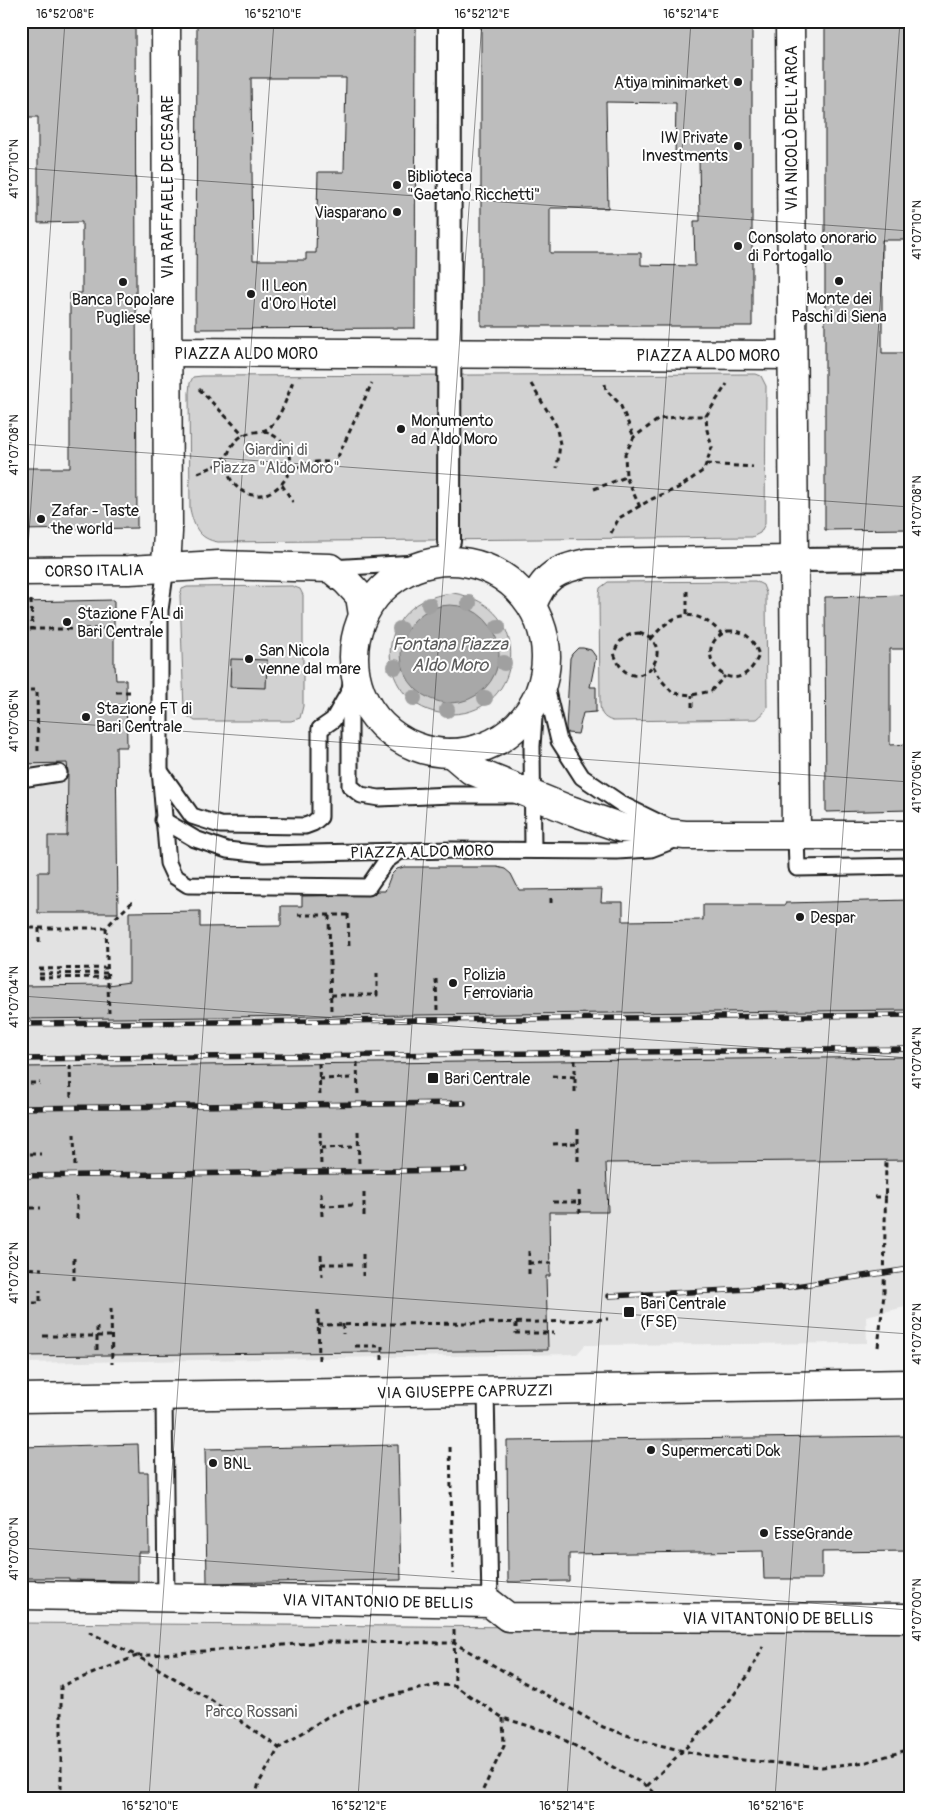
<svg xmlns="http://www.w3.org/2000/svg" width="931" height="1819" font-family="Pangolin,sans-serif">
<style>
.built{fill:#e2e2e2}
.green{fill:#d2d2d2;stroke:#777;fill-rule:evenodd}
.water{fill:#a8a8a8;stroke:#707070}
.building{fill:#bdbdbd;stroke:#1c1c1c;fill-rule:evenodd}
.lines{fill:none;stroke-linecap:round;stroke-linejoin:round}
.service-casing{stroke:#1c1c1c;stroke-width:19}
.pedestrian-casing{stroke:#1c1c1c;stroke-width:26}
.minor-casing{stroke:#1c1c1c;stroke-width:31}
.secondary-casing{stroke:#1c1c1c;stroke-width:31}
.path{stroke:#1c1c1c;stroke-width:3;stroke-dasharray:5 4;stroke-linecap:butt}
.service{stroke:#fff;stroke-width:15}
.pedestrian{stroke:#fff;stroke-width:22}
.minor{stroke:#fff;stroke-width:28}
.secondary{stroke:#fff;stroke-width:28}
.rail-casing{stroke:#1c1c1c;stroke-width:5.5}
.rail{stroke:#fff;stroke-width:4;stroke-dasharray:11;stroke-linecap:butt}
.tree{fill:#a0a0a0}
.ticks{fill:none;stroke:#1c1c1c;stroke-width:1;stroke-opacity:0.45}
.poi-dot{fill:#1c1c1c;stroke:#fff;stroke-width:2}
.labels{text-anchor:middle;stroke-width:4;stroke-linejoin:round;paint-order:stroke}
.poi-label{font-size:16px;fill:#1c1c1c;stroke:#fff;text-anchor:start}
.street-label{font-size:16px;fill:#1c1c1c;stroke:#fff}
.park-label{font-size:16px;fill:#5c5c5c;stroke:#fff}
.water-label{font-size:18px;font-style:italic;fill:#5b5b5b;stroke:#fff}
.neatline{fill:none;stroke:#1c1c1c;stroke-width:2}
.ticks-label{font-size:12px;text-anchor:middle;fill:#1c1c1c}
</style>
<rect width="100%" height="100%" fill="#f2f2f2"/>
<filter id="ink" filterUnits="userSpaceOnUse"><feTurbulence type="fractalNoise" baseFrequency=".02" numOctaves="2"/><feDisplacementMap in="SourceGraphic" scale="10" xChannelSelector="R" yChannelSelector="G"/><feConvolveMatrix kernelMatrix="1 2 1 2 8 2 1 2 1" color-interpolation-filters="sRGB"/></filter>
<g filter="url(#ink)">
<polygon class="built" points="114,600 118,913 200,911 200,927 281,926 281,906 623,902 623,921 702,920 703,905 785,905 785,903 910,900 910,1306 866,1316 867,1343 585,1345 577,1354 21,1363 21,602"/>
<g class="green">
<path d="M756 374 761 376 766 386 765 524 760 533 752 537 218 542C199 539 194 527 190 509L189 393 190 383 193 377 202 376Z"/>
<path d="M755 581 763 585 766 593 767 707C765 712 762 715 757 719L613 721C602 718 600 712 600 702L599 595 600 588 608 582Z"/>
<polygon points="292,586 300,589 303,595 303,706 300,718 291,721 195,721 186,715 184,711 180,595 182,589 187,587"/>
<path d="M453 593C536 605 524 713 452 714 376 715 363 601 453 593ZM441 606C450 606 459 606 468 609 479 613 483 621 488 631 491 637 496 644 498 651 500 657 498 665 496 670 486 693 469 702 445 703L428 611Z"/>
<polygon points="21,1623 910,1630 910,1798 21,1798"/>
</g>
<circle class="water" cx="450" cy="654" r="49"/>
<g class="building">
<polygon points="21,21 135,21 137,528 21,530 21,468 70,468 70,293 82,293 82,222 38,223 38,117 21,117"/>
<path d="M197 21H416L415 328 196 329ZM251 78H346L344 172H318L316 253H306V260H253Z"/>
<path d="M481 21H752V326H481ZM606 102 676 103 675 157H699L700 221H694L695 266 641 265V253H550V208H608Z"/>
<polygon points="825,21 910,21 910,115 907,115 908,240 882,240 882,353 909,353 910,529 825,530"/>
<polygon points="910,595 910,649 890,649 890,745 910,744 910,810 826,812 825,597"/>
<polygon points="114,600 114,666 115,666 116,680 126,680 127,747 116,747 118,913 38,913 38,872 48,872 48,836 67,836 68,772 67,763 22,764 21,602"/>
<polygon points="578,648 583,648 591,650 596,657 590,687 596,687 596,712 583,713 578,734 567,733 566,728 570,658 572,654"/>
<polygon points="231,659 267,660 266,688 230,687"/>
<polygon points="404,867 497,867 505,869 511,874 519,890 602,889 601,902 623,902 623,921 703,920 703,905 785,905 785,903 910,900 910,1010 21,1019 21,986 108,985 129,982 129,912 200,911 200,927 281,926 281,906 302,906 302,896 372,895 377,891 385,891 391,875 397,869"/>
<polygon points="910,1057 910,1160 606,1163 608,1212 549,1212 550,1276 546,1276 548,1350 21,1356 21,1067"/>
<polygon points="910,1436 910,1551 822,1552 822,1579 764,1579 763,1551 569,1554 569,1581 508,1582 507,1441"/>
<polygon points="138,1444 139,1472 148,1472 149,1552 138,1552 138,1581 69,1580 69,1578 21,1578 21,1447"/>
<polygon points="398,1445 401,1580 207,1583 205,1449"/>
</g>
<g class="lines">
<g class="service-casing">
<g id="service">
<polyline points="166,568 160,610 160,770 168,863 174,876 188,885 368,887 386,861 400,851"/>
<polyline points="331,568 449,561"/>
<polyline points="354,663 350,690 350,786 361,795 379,798 452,795 517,795"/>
<polyline points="544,679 559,741 582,777 623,805 666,826"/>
<polyline points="320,729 333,720 349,692"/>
<polyline points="160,771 192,816 220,825 305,826 313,823 320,817 320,729"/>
<polyline points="21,779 59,773"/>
<polyline points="163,820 195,839 227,850 264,854 452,850 617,851 651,849 677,839"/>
<polyline points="796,835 797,868 910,866"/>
<polyline points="533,850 532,746 535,703"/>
<polyline points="486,1391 490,1603"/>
<polyline points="164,1396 166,1598"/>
</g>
</g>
<g class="pedestrian-casing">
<g id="pedestrian">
<polyline points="449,541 450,21"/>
<polyline points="794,560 910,559"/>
</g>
</g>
<g class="minor-casing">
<g id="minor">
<polyline points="166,21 168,532 166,568"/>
<polyline points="790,21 796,835"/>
<polyline points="168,352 792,355"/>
<circle cx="450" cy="657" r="96"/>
<polyline points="21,571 129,570 219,565 330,568 346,581 360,596 363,615"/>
<path d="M532 606C543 576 557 569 587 563L794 560"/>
<polyline points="451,753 471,770 567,809 622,828 685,835 910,835"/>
<polyline points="21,1595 490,1603 508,1617 910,1618"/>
</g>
</g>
<g class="secondary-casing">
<polyline id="secondary" points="21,1398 910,1384"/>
</g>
<g class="path">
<polyline points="531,384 556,425 560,444 557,468"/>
<polyline points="605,384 606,390 620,404 634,437"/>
<polyline points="199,389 244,435"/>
<path d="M264 431C325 454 267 522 234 484 221 468 226 444 244 435 253 430 264 434 272 425 282 414 288 395 293 381"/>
<polyline points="706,464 753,467"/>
<path d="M289 472C307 462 315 460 335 463L372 383"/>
<polyline points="198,473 217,465 227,456"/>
<polyline points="282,485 293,502"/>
<polyline points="594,489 626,477"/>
<polyline points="640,507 626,477 625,454 634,437 659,419 685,416 706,416"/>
<polyline points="611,533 619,518 652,499 680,487 704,470 712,447 707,430 706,416 727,384"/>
<polyline points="31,600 32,629"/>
<polyline points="687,614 687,591"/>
<polyline points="21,629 130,629"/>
<path d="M728 631C746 630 753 639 759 655 736 710 683 649 728 631Z"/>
<path d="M639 633C685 647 631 707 614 653 619 640 625 634 639 633Z"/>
<path d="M651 639C674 611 695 606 722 634"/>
<polyline points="653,666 662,681 673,693 692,695 711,691 725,676"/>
<polyline points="21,690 37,690 38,753"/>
<polyline points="116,692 132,692"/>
<polyline points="116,706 132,706"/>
<polyline points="692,707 692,695"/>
<polyline points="116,726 132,726"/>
<polyline points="551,898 551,903"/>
<polyline points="348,914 349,948"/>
<polyline points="298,915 348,915"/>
<polyline points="329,915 331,1011"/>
<path d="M21 928H106C115 917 125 910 135 899"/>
<polyline points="39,928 39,946"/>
<polyline points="106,928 109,1013"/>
<polyline points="39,969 108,968"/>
<polyline points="39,974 108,973"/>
<polyline points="39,978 108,977"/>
<polyline points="436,979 437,1010"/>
<polyline points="331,995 377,995 377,972"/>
<polyline points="575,1060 575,1094"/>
<polyline points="357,1062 358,1097"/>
<polyline points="319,1063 320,1098"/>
<polyline points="70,1065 71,1100"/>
<polyline points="552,1076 575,1077"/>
<polyline points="319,1079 351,1078"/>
<polyline points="21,1083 40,1083"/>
<polyline points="578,1129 578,1161"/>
<polyline points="358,1131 359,1165"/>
<polyline points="320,1132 321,1166"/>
<polyline points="74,1134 75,1168"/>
<polyline points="553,1144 578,1143"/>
<polyline points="321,1148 352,1147"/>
<polyline points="21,1154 41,1154"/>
<polyline points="579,1191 580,1213"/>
<polyline points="321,1193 322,1216"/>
<polyline points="364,1193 364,1216"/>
<polyline points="77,1196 77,1219"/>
<polyline points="875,1197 887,1197"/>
<polyline points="553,1202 579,1202"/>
<polyline points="321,1206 353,1205"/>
<polyline points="21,1208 41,1208"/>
<polyline points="529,1251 529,1274"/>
<polyline points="363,1254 363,1276"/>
<polyline points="321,1255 322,1277"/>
<polyline points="74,1258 74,1280"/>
<polyline points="529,1263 554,1263"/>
<polyline points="321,1264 354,1264"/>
<polyline points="21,1268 42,1269"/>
<polyline points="33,1303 40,1303 40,1290"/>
<polyline points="111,1308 112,1364"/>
<polyline points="318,1310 319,1362"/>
<polyline points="516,1323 516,1333 554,1333"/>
<polyline points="343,1324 343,1334"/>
<polyline points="318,1325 546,1322 608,1319"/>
<polyline points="43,1336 111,1336"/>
<polyline points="355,1346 382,1346 382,1361"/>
<polyline points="878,1347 884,1294 886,1160"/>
<polyline points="97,1350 97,1323"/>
<polyline points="450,1447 453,1574"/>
<polyline points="454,1630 455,1686"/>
<polyline points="89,1632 137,1656 324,1642 454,1643 603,1727 644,1741 683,1751 720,1758 822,1767 867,1762 910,1749"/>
<polyline points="647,1786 718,1716 747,1677 763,1647"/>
<polyline points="61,1798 61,1686 137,1656 211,1700 279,1748"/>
<polyline points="255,1798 259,1783 279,1748 327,1717 366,1701 437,1685 455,1686 503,1718 552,1733 647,1786 660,1798"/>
<polyline points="479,1798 504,1746 503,1718"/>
</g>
<use href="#service" class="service"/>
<use href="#pedestrian" class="pedestrian"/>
<use href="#minor" class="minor"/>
<use href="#secondary" class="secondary"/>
<g class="rail-casing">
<g id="rail">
<polyline points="21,1024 910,1015"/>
<polyline points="21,1059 910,1049"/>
<polyline points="21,1108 464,1103"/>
<polyline points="21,1176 465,1170"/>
<polyline points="609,1296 789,1287 910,1269"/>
</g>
</g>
<use href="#rail" class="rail"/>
</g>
<g class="tree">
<circle cx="469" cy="603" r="8"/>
<circle cx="429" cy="605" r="8"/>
<circle cx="498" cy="627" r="8"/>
<circle cx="400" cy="629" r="8"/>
<circle cx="504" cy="663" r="8"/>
<circle cx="395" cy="667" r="8"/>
<circle cx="414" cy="698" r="8"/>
<circle cx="485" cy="698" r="8"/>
<circle cx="447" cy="710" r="8"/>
</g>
</g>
<path class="ticks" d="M21 168 910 231M21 444 910 507M21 647 65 21M21 720 910 782M21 996 910 1058M21 1272 910 1334M21 1548 910 1610M149 1798 274 21M358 1798 482 21M567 1798 691 21M775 1798 900 21"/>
<g class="poi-dot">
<circle cx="738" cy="82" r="5"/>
<circle cx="738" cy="146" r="5"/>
<circle cx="397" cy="185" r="5"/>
<circle cx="397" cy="212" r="5"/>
<circle cx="738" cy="246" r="5"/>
<circle cx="839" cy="281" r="5"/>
<circle cx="123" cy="282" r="5"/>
<circle cx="251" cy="294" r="5"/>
<circle cx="401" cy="429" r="5"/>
<circle cx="41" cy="519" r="5"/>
<circle cx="67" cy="622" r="5"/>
<circle cx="249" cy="659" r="5"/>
<circle cx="86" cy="717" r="5"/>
<circle cx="800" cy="917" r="5"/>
<circle cx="453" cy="983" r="5"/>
<rect x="427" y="1072" width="12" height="12" rx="2.5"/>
<rect x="623" y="1306" width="12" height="12" rx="2.5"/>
<circle cx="651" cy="1450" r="5"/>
<circle cx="213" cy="1463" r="5"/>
<circle cx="764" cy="1533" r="5"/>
</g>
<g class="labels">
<g class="poi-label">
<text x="728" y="88" text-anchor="end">Atiya minimarket</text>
<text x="728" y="143" text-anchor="end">IW Private<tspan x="728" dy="18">Investments</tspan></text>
<text x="407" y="182">Biblioteca<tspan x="407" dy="18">"Gaetano Ricchetti"</tspan></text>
<text x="387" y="218" text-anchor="end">Viasparano</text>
<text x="748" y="243">Consolato onorario<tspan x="748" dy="18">di Portogallo</tspan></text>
<text x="261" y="291">Il Leon<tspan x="261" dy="18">d'Oro Hotel</tspan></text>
<text x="839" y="304" text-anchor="middle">Monte dei<tspan x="839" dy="18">Paschi di Siena</tspan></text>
<text x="123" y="305" text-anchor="middle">Banca Popolare<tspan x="123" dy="18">Pugliese</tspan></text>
<text x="411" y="426">Monumento<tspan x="411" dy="18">ad Aldo Moro</tspan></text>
<text x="51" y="516">Zafar - Taste<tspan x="51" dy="18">the world</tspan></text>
<text x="77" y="619">Stazione FAL di<tspan x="77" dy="18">Bari Centrale</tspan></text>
<text x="259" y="656">San Nicola<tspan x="259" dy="18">venne dal mare</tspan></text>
<text x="96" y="714">Stazione FT di<tspan x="96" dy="18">Bari Centrale</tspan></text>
<text x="810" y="923">Despar</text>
<text x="463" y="980">Polizia<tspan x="463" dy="18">Ferroviaria</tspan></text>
<text x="444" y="1084">Bari Centrale</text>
<text x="640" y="1309">Bari Centrale<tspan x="640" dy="18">(FSE)</tspan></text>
<text x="661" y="1456">Supermercati Dok</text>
<text x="223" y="1469">BNL</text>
<text x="774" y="1539">EsseGrande</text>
</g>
<g class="street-label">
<text transform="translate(791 128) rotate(-90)" y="6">VIA NICOLÒ DELL'ARCA</text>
<text transform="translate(167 187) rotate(-90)" y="6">VIA RAFFAELE DE CESARE</text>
<text x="246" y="359">PIAZZA ALDO MORO</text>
<text x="708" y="361">PIAZZA ALDO MORO</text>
<text transform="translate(94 570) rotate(-1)" y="6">CORSO ITALIA</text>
<text transform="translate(422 851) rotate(-1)" y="6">PIAZZA ALDO MORO</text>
<text transform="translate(465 1391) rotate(-1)" y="6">VIA GIUSEPPE CAPRUZZI</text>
<text transform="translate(378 1601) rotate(1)" y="6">VIA VITANTONIO DE BELLIS</text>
<text x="778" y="1624">VIA VITANTONIO DE BELLIS</text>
</g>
<g class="park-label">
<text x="276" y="455">Giardini di<tspan x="276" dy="18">Piazza "Aldo Moro"</tspan></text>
<text x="251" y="1717">Parco Rossani</text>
</g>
<g class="water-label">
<text x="450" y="650">Fontana Piazza<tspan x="450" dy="21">Aldo Moro</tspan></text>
</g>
</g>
<rect width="931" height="1819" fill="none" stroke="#fff" stroke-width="55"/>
<rect x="28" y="28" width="876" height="1764" class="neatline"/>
<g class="ticks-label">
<text x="65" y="18">16°52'08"E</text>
<text x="273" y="18">16°52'10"E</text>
<text x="482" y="18">16°52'12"E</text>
<text x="691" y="18">16°52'14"E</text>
<text transform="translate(14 169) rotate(-90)" y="4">41°07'10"N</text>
<text transform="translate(917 230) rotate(-90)" y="4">41°07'10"N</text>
<text transform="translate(14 445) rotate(-90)" y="4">41°07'08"N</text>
<text transform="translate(917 506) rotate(-90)" y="4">41°07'08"N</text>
<text transform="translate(14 721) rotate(-90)" y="4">41°07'06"N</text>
<text transform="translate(917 782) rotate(-90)" y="4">41°07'06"N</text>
<text transform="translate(14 997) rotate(-90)" y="4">41°07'04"N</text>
<text transform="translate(917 1058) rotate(-90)" y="4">41°07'04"N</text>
<text transform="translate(14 1273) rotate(-90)" y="4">41°07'02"N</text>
<text transform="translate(917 1334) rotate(-90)" y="4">41°07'02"N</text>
<text transform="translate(14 1549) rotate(-90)" y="4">41°07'00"N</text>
<text transform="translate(917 1610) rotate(-90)" y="4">41°07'00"N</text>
<text x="150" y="1810">16°52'10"E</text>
<text x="359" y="1810">16°52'12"E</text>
<text x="567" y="1810">16°52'14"E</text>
<text x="776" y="1810">16°52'16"E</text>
</g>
</svg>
